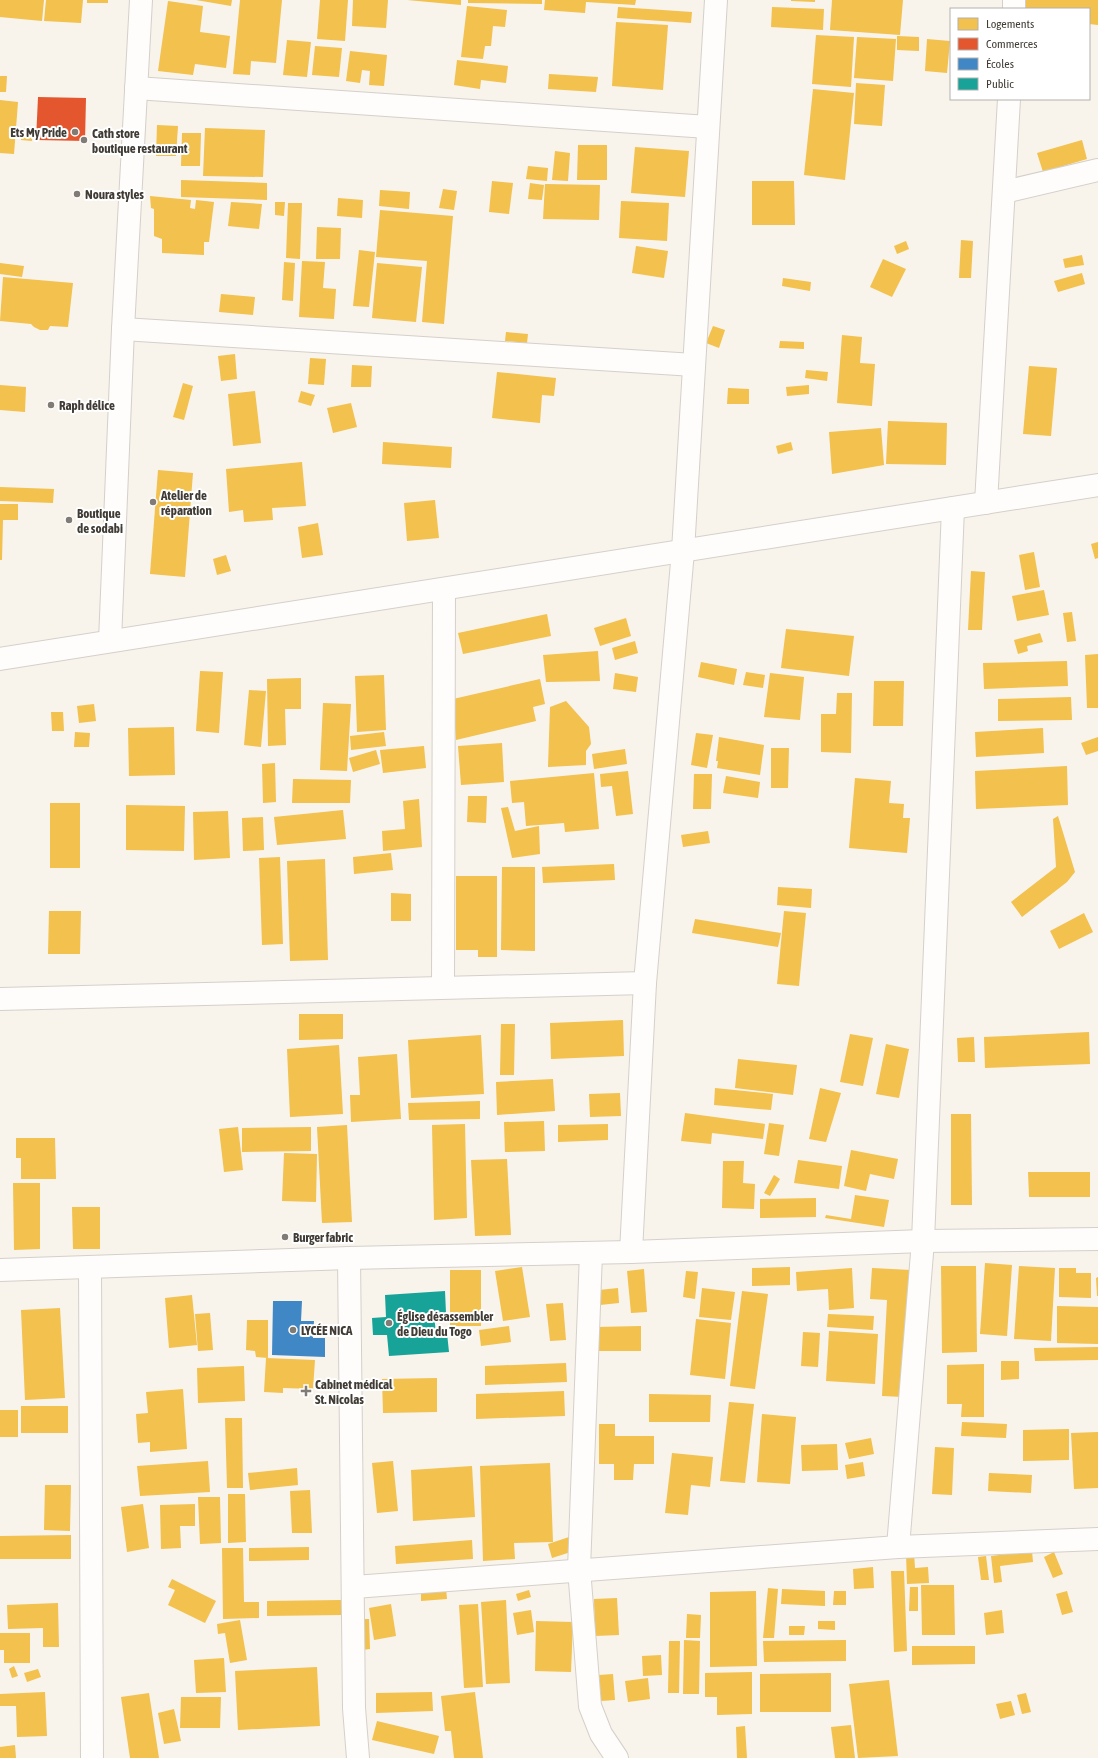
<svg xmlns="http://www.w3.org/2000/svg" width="1098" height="1758" font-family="'Asap Condensed',sans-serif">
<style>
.homes{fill:#f2c14e}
.shops{fill:#e4572e}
.schools{fill:#3f88c5}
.public{fill:#17a398}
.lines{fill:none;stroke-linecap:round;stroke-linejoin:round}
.minor-casing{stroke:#d4d0c9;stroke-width:24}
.minor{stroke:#fefdfc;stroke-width:22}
.poi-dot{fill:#807b74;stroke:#fff;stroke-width:1.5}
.labels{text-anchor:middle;stroke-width:4;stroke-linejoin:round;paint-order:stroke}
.poi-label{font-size:13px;font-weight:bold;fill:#403b34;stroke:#fff;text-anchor:start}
</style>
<rect width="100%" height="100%" fill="#f8f3eb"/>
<g class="homes">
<polygon points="0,0 44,0 42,21 0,17"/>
<polygon points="46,0 83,0 81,23 44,21"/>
<rect x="87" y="0" width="21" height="3"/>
<polygon points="196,0 232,0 231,6"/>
<polygon points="240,0 282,0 276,63 251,61 250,75 233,74"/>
<polygon points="320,0 348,0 345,41 317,39"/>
<polygon points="353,0 388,0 386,28 352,26"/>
<polygon points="407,0 461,0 461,5"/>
<polygon points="468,0 542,0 542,4 468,3"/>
<polygon points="545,0 636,0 635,5 586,2 585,13 544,10"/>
<polygon points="791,0 815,0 815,2 791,1"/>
<polygon points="832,0 903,0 900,35 830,30"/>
<polygon points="1026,0 1098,0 1098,25 1089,24 1089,9 1025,9"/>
<polygon points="168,1 203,6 200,32 230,36 226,68 195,64 193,75 158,71"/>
<polygon points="467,6 507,10 505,27 493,26 491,46 485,46 483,59 461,57"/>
<polygon points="618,7 692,12 691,23 617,18"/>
<polygon points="772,7 824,9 823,30 771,27"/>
<polygon points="616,22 668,25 663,90 612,86"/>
<polygon points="816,35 854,37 851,87 812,84"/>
<polygon points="897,36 919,37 919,51 897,50"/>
<polygon points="857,37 896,39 893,81 854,78"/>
<polygon points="927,39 950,41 947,73 925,71"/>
<polygon points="287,40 311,42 307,77 283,75"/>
<polygon points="315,46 342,48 339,77 312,75"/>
<polygon points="350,51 387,55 384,86 369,85 370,71 362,70 360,83 346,81"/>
<polygon points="457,60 508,66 506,83 481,80 480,89 454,85"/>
<polygon points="549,74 598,77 596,92 548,89"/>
<polygon points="0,76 7,76 6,92 0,92"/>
<polygon points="856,83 885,85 882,126 854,124"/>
<polygon points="813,89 854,93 845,180 804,175"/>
<polygon points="0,100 18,102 14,154 0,153"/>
<polygon points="157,125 178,126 176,156 156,156"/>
<polygon points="21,128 33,128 32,141 21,140"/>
<polygon points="205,128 265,130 263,177 203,176"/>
<polygon points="182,133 201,133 200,166 181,166"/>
<polygon points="1082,140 1087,159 1043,172 1037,153"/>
<polygon points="578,145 607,145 607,180 577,180"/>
<polygon points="635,147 689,151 685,197 631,193"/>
<polygon points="555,151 570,153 568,181 552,180"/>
<polygon points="528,166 548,168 547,181 526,179"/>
<polygon points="181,180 267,183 267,200 181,197"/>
<polygon points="492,181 513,183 509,214 489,212"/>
<polygon points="752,181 794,181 795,225 752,225"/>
<polygon points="530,183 544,185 542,200 528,199"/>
<polygon points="545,184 600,185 599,220 543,219"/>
<polygon points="443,189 457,191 454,210 439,208"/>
<polygon points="380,190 410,192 409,209 379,206"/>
<polygon points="150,196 191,200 190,208 195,209 196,200 214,202 209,242 204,242 204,255 162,253 162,239 154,236 154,209 151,208"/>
<polygon points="338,198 363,200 362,218 337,216"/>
<polygon points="621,201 669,203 667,241 619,238"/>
<polygon points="231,202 262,204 259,229 228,226"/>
<polygon points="275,202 285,202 284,216 275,215"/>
<polygon points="288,203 302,203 300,259 286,258"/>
<polygon points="380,210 453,216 444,324 422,322 427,261 376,257"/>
<polygon points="317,227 341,228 340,259 316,259"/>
<polygon points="961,240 973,241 971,278 959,278"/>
<polygon points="906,241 909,249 897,254 894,246"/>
<polygon points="636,246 668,251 664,278 632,273"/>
<polygon points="359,250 375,252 369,307 353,306"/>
<polygon points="1082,255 1084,265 1065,268 1063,259"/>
<polygon points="883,259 906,269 892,297 870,287"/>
<polygon points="302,261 325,262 323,288 336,289 334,319 299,317"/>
<polygon points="284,262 295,263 293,301 282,300"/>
<polygon points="0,263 24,266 22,277 0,274"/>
<polygon points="377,263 422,267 416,322 372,318"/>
<polygon points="1082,273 1085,284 1058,292 1054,281"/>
<polygon points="3,277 73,283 68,327 50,326 48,330 40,330 34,327 31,324 0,321"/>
<polygon points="783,278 811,282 810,291 782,286"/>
<polygon points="221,294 255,297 253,315 219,312"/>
<polygon points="713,326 725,330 719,348 706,343"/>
<polygon points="506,332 528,334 527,343 505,341"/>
<polygon points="842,335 862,337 860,363 875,364 872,406 837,403"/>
<polygon points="780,341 804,342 804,349 779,348"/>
<polygon points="235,354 237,379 221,381 218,356"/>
<polygon points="310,358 326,359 324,385 308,384"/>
<polygon points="352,365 372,366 371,387 351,387"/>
<polygon points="1029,366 1057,368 1051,436 1023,434"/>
<polygon points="806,370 828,372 827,381 805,378"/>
<polygon points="497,372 556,378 554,396 542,395 540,423 492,418"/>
<polygon points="183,383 193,386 184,420 173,417"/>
<polygon points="0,385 26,387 25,412 0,410"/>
<polygon points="809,385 809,394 787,396 786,387"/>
<polygon points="728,388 749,389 749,404 727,404"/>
<polygon points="255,391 261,443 233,446 228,394"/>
<polygon points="301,391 315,395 311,406 298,402"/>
<polygon points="351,403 357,427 333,433 327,408"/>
<polygon points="888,421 947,423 946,465 886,464"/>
<polygon points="881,428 884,465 832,474 829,432"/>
<polygon points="383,442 452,447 451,468 382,464"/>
<polygon points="791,442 793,450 778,454 776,446"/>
<polygon points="302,462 306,506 272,508 273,520 244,522 243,510 229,512 226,469"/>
<polygon points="158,470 193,473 185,577 150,574"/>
<polygon points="0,487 54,489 53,503 0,501"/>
<polygon points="435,500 439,538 407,541 404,503"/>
<polygon points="0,504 18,504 18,520 3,520 2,560 0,560"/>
<polygon points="318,523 323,555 302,558 298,527"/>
<polygon points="1098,542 1098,558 1095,559 1091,544"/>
<polygon points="1034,552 1040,587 1025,590 1019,555"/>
<polygon points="226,555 231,571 217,575 213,559"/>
<polygon points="971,571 985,572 982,630 968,630"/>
<polygon points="1044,590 1049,615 1017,621 1012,596"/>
<polygon points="1072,612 1076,641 1067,642 1063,613"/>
<polygon points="547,614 551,636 463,654 458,633"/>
<polygon points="626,618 631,636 600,646 594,628"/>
<polygon points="786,629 854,636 849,676 781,668"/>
<polygon points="1040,633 1043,642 1027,646 1028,651 1018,654 1014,640"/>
<polygon points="635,641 638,653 615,660 612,648"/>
<polygon points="598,651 600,681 546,682 543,655"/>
<polygon points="1098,654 1098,708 1087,708 1085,655"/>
<polygon points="1067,661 1068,686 984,689 983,663"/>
<polygon points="701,662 737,669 734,685 698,677"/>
<polygon points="200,671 223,672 219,733 196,731"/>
<polygon points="746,672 765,675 763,688 743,685"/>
<polygon points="615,673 638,677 636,692 613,689"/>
<polygon points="770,673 804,677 800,720 764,717"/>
<polygon points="384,675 386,730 357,732 355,676"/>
<polygon points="301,678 301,709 285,709 286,745 268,746 267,679"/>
<polygon points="540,679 545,704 533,707 536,721 456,740 453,699"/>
<polygon points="874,681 904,681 903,726 873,726"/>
<polygon points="249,690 266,691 261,747 244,745"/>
<polygon points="837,693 852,693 851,753 821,752 821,714 836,714"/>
<polygon points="1071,697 1072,720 998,721 998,699"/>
<polygon points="566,701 589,727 591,744 586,751 586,765 548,767 550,707"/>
<polygon points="323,703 351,704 347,771 320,770"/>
<polygon points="94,704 96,721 79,723 77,706"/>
<polygon points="51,712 63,712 64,731 52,731"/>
<polygon points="174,727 175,775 129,776 128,728"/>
<polygon points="1043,728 1044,753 976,757 975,732"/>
<polygon points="75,732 90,733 89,747 74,747"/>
<polygon points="384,732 386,746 351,750 350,736"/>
<polygon points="696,733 713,735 707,768 691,765"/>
<polygon points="719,737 764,745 760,775 717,768 718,761 716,761"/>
<polygon points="1098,737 1098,751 1086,755 1081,743"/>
<polygon points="502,743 504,782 461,785 458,746"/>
<polygon points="424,746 426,768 383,773 380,750"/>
<polygon points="771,748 789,748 788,788 771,788"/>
<polygon points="625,749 627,764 594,769 592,754"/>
<polygon points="376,750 380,764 353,772 349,758"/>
<polygon points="275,763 276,802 263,803 262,764"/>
<polygon points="1067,766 1068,805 976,809 975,771"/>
<polygon points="628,771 633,814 616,816 612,786 601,787 600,774"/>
<polygon points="594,773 599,829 565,832 564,823 526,826 524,802 512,803 510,781"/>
<polygon points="694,774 712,774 711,809 693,809"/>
<polygon points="726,776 760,782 758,798 723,793"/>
<polygon points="855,778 891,781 889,803 904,804 903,818 910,818 907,853 849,848"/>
<polygon points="293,779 351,780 350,803 292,803"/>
<polygon points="468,796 487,796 486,823 467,822"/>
<polygon points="419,799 422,847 383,851 382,831 405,829 403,801"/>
<rect x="50" y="803" width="30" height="65"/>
<polygon points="126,805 185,806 184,851 126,850"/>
<polygon points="508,807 515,831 539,826 540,854 512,858 501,808"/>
<polygon points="343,810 346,839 277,845 274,817"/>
<polygon points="228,811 230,858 194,860 193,812"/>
<polygon points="1058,816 1075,872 1067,882 1022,917 1011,902 1056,867 1053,819"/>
<polygon points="263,817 264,850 243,851 242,818"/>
<polygon points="708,831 710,843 683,847 681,835"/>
<polygon points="391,853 393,870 354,874 353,857"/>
<polygon points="280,857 283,944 262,945 259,858"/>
<polygon points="325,859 328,960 290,961 287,861"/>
<polygon points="614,864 615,880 543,883 542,867"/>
<polygon points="502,867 535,867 535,951 501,950"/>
<polygon points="456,876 497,876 497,957 478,957 478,950 456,950"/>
<polygon points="778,887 812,889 811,908 777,905"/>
<polygon points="391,893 411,894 411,921 391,921"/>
<polygon points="49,911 81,911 80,954 48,954"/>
<polygon points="784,911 806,913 799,986 777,984"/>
<polygon points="1084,913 1093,932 1059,949 1050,931"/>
<polygon points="695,919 781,933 778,947 692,933"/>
<polygon points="299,1014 343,1014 343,1039 299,1040"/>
<polygon points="623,1020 624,1056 551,1059 550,1023"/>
<polygon points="501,1024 515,1024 514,1075 500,1075"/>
<polygon points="1089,1032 1090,1064 985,1068 984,1037"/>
<polygon points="850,1034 873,1038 863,1086 840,1082"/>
<polygon points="481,1035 484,1094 411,1098 408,1040"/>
<polygon points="974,1037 975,1062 958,1062 957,1038"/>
<polygon points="886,1044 909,1049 899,1098 876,1094"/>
<polygon points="339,1045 343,1114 290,1117 287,1049"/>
<polygon points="397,1054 401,1119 351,1122 350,1095 360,1095 358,1057"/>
<polygon points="738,1059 797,1065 793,1095 735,1088"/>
<polygon points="553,1079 555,1111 497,1115 496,1082"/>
<polygon points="715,1088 773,1094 771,1110 714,1105"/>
<polygon points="820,1088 841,1093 826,1142 809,1139"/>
<polygon points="620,1093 621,1116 590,1117 589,1094"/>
<polygon points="480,1101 480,1119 409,1120 408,1103"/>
<polygon points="685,1113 765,1124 763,1139 712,1133 711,1144 681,1141"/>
<polygon points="951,1114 971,1114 972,1205 951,1205"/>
<polygon points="544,1121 545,1151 505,1152 504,1122"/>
<polygon points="769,1123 784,1125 779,1156 764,1154"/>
<polygon points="465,1124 467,1218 434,1220 432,1125"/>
<polygon points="608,1124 608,1140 558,1142 558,1125"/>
<polygon points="347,1125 352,1222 322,1223 317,1127"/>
<polygon points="238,1127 243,1170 224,1172 219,1129"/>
<polygon points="311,1127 311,1151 242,1152 242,1128"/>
<polygon points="16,1138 55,1138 56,1179 21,1179 21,1158 16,1158"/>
<polygon points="851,1150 898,1159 894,1179 870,1174 866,1191 844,1186"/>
<polygon points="284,1153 317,1154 316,1202 282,1201"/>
<polygon points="507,1159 511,1235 475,1236 471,1160"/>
<polygon points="798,1160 842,1166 839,1189 794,1183"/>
<polygon points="723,1161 744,1161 743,1183 755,1184 754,1209 722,1208"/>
<polygon points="1028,1172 1090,1172 1090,1197 1029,1197"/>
<polygon points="774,1175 780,1179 770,1196 764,1193"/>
<polygon points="13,1183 40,1183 40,1249 14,1250"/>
<polygon points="855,1195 889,1200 884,1227 825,1218 826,1215 851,1219"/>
<polygon points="816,1198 816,1217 760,1218 760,1199"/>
<polygon points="72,1207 100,1207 100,1249 73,1249"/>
<polygon points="985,1263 1012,1265 1007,1336 980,1334"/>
<polygon points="941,1266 976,1266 977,1352 942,1353"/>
<polygon points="1019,1266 1055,1268 1051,1341 1014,1339"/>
<polygon points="522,1267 530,1317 503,1321 495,1271"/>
<polygon points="790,1267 790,1285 752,1286 752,1268"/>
<polygon points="852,1268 854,1308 829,1310 828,1289 797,1291 796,1272"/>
<polygon points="872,1268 911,1270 904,1397 882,1396 887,1300 870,1299"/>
<polygon points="1059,1268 1076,1268 1076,1273 1091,1273 1091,1298 1059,1297"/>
<polygon points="644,1269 647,1312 631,1313 627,1271"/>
<rect x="450" y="1270" width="31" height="56"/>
<polygon points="686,1271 698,1272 695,1299 683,1297"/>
<polygon points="1098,1277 1098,1296 1097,1296 1096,1278"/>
<polygon points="618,1288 619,1303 600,1305 599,1290"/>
<polygon points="702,1288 735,1292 731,1320 699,1317"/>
<polygon points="742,1291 768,1294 755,1389 730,1386"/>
<polygon points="192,1295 197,1345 169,1348 165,1298"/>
<polygon points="563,1303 566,1340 550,1341 546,1304"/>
<polygon points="1057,1306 1098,1307 1098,1344 1057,1343"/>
<polygon points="60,1308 65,1398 25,1400 21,1310"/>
<polygon points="210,1313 213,1350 198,1351 195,1314"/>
<polygon points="828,1314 874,1316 873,1330 827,1327"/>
<polygon points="696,1319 731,1323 725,1379 690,1375"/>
<polygon points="247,1320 268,1320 268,1358 256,1357 255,1351 246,1350"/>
<polygon points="509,1326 511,1342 481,1346 479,1330"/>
<polygon points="641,1326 641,1351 597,1351 596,1327"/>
<polygon points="829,1331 878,1334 875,1384 826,1381"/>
<polygon points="803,1332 820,1333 818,1367 801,1366"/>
<polygon points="1098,1347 1098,1360 1035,1361 1034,1348"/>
<polygon points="266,1358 315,1360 313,1389 283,1388 283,1393 264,1392"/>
<polygon points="1001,1361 1019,1361 1019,1379 1001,1380"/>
<polygon points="566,1363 567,1382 485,1385 485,1366"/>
<polygon points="984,1364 984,1417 961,1417 962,1404 947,1404 947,1365"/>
<polygon points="244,1366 245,1401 198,1403 197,1368"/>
<polygon points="437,1378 437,1412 383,1413 382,1379"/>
<polygon points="183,1389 187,1449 150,1452 150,1442 138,1443 136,1414 148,1413 146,1392"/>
<polygon points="564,1391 565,1416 476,1419 476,1394"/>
<polygon points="649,1394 711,1395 710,1422 649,1422"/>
<polygon points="729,1402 754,1404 745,1483 720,1481"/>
<rect x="21" y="1406" width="47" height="27"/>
<rect x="0" y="1410" width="18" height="27"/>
<polygon points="762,1414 796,1417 790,1484 757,1482"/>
<polygon points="225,1418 242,1418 243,1488 227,1488"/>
<polygon points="962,1422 1007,1424 1006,1438 961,1436"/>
<polygon points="599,1424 615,1424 615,1436 654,1436 654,1464 634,1464 633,1480 614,1480 614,1464 599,1464"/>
<polygon points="1069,1429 1069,1460 1023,1461 1023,1430"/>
<polygon points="1098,1432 1098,1488 1074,1489 1071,1433"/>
<polygon points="871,1438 874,1454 849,1459 845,1443"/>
<polygon points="837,1444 838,1470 802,1471 801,1445"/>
<polygon points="935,1447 954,1448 952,1495 932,1494"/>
<polygon points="672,1453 713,1457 710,1487 691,1485 688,1515 665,1513"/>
<polygon points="208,1461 210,1492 140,1496 137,1466"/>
<polygon points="393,1461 398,1511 377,1513 372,1463"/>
<polygon points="863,1462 865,1476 847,1479 845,1465"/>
<polygon points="550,1463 553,1542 514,1543 515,1559 483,1561 480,1466"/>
<polygon points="472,1466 475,1517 413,1521 411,1470"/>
<polygon points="297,1468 298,1485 250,1490 248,1473"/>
<polygon points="989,1473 1032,1475 1031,1493 988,1491"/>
<polygon points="45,1485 71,1485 70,1531 44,1530"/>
<polygon points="310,1490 312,1533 292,1533 290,1491"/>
<polygon points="228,1494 245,1494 246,1542 228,1543"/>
<polygon points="198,1497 220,1497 221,1543 200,1544"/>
<polygon points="143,1504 149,1548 127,1552 121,1507"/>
<polygon points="195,1504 195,1526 180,1526 181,1548 161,1549 160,1505"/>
<polygon points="71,1535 71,1559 0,1559 0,1536"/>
<polygon points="569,1537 574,1551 552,1558 548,1544"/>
<polygon points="472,1540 473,1559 396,1564 395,1546"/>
<polygon points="309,1547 309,1560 249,1561 249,1548"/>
<polygon points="222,1548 243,1548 244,1602 259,1602 259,1618 223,1619"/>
<polygon points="1032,1551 1033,1562 1000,1566 1002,1582 994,1583 991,1556"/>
<polygon points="1054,1552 1063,1574 1053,1578 1044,1557"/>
<polygon points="906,1553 914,1553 915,1568 928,1567 929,1583 907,1584"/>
<polygon points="986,1556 989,1580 981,1580 978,1557"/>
<polygon points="873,1567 874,1588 854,1589 853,1569"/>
<polygon points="891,1571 904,1571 907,1651 894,1652"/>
<polygon points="172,1579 216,1601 205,1623 168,1605 175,1590 168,1587"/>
<polygon points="921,1585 954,1585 955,1635 922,1635"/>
<polygon points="910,1587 918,1587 918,1611 909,1611"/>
<polygon points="446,1588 447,1599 421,1601 421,1590"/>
<polygon points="768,1588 778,1589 774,1638 763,1638"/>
<polygon points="782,1589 825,1591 825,1606 781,1604"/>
<polygon points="529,1590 531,1597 518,1601 516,1594"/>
<polygon points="756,1591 757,1666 710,1667 710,1592"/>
<polygon points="834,1591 846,1591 846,1605 833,1605"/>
<polygon points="1067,1591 1073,1612 1062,1615 1056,1594"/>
<polygon points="617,1598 619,1635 595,1636 594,1599"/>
<polygon points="341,1600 341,1615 267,1616 267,1601"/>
<polygon points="506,1600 510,1683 486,1684 481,1602"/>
<polygon points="58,1603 59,1647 43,1647 43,1628 8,1629 7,1605"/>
<polygon points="391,1604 396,1636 374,1640 369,1608"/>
<polygon points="478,1604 483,1687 464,1688 459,1605"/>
<polygon points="531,1610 534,1632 517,1635 513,1613"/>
<polygon points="1002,1610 1004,1633 986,1635 984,1613"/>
<polygon points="687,1614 701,1615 700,1638 686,1638"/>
<polygon points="360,1619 369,1619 370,1649 362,1650"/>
<polygon points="240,1620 247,1660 230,1663 225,1633 218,1634 217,1624"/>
<polygon points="536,1621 573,1622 571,1672 535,1671"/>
<polygon points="818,1621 835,1621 835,1630 818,1629"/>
<polygon points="789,1626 805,1626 804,1635 789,1635"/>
<polygon points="0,1633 30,1633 30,1663 4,1663 4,1650 0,1650"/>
<polygon points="684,1640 700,1641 699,1694 683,1694"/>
<polygon points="846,1640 846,1661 764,1662 763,1641"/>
<polygon points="669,1641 680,1641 679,1693 668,1693"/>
<polygon points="912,1646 975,1646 975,1664 912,1665"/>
<polygon points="661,1655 662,1675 643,1676 642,1656"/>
<polygon points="224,1658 226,1692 196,1693 194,1660"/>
<polygon points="14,1666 18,1676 12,1678 9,1669"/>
<polygon points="317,1667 320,1726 238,1730 235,1671"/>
<polygon points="38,1669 41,1677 27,1682 24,1673"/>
<polygon points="752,1672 752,1714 717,1715 717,1697 705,1697 705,1673"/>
<polygon points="831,1673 831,1712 760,1712 760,1674"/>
<polygon points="613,1674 615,1700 601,1701 599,1675"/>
<polygon points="648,1678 650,1699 628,1702 625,1681"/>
<polygon points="889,1680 898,1756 858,1758 849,1684"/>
<polygon points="45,1692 47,1736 17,1737 16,1706 0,1706 0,1694"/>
<polygon points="432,1692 433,1711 376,1713 376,1693"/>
<polygon points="475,1692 483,1758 454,1758 451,1731 445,1731 441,1696"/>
<polygon points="149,1693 159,1758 130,1758 121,1697"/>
<polygon points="1026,1693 1031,1712 1022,1714 1017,1695"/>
<polygon points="181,1697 221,1697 220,1728 180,1728"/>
<polygon points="1011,1701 1015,1715 1000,1719 996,1704"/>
<polygon points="174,1709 181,1741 164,1744 158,1713"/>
<polygon points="377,1721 439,1736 434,1754 372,1740"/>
<polygon points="851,1725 855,1758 835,1758 831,1727"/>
<polygon points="745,1726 747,1758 737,1758 736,1727"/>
<polygon points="15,1745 16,1758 0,1758 0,1747"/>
</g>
<polygon class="shops" points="38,97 86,98 85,141 36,140"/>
<polygon class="schools" points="273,1301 302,1301 301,1321 314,1321 313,1338 325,1338 325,1357 272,1355"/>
<polygon class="public" points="445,1291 446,1313 434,1314 436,1334 447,1333 449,1352 389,1356 387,1335 373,1335 372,1318 386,1317 385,1295"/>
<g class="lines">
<g class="minor-casing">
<g id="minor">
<polyline points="1014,9 1014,0"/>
<polyline points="136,88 708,127"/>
<polyline points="1004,192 1098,170"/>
<polyline points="123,329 694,365"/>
<polyline points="986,503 1009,99"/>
<polyline points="110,641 123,329 141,0"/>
<polyline points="0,659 1098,485"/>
<polyline points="443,987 444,589"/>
<polyline points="0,999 645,983"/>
<polyline points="631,1252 645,983 683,551 716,0"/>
<polyline points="591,1253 579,1569 590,1706 601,1734 617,1758"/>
<polyline points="349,1258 354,1708 358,1758"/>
<polyline points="90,1267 92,1758"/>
<polyline points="0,1270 349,1258 631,1252 923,1241 1098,1239"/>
<polyline points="898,1547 923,1241 953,508"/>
<polyline points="354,1587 898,1547 1098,1539"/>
</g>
</g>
<use href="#minor" class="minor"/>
</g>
<g class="poi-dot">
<circle cx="75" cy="132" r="4"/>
<circle cx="84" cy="140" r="4"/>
<circle cx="77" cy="194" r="4"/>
<circle cx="51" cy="405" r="4"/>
<circle cx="153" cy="502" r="4"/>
<circle cx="69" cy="520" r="4"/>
<circle cx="285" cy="1237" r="4"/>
<circle cx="389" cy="1323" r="4"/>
<circle cx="293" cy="1330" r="4"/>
<path d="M304 1385h4v4h4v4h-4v4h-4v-4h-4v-4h4z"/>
</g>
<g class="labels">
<g class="poi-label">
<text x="67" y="137" text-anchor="end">Ets My Pride</text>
<text x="92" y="138">Cath store<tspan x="92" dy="15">boutique restaurant</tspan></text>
<text x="85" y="199">Noura styles</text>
<text x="59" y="410">Raph délice</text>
<text x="161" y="500">Atelier de<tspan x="161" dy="15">réparation</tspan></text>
<text x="77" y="518">Boutique<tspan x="77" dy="15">de sodabi</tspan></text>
<text x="293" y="1242">Burger fabric</text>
<text x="397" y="1321">Église désassembler<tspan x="397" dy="15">de Dieu du Togo</tspan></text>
<text x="301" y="1335">LYCÉE NICA</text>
<text x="315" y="1389">Cabinet médical<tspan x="315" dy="15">St. Nicolas</tspan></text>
</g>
</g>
<rect x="950" y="8" width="140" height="92" fill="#ffffff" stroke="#b3b1ae"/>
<rect x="958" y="18" width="20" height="12" fill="#f2c14e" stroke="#b3b1ae"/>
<text x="986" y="28" font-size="12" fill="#403b34">Logements</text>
<rect x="958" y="38" width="20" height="12" fill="#e4572e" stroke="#b3b1ae"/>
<text x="986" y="48" font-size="12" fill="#403b34">Commerces</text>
<rect x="958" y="58" width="20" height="12" fill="#3f88c5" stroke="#b3b1ae"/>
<text x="986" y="68" font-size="12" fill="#403b34">Écoles</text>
<rect x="958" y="78" width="20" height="12" fill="#17a398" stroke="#b3b1ae"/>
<text x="986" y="88" font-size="12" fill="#403b34">Public</text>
</svg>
